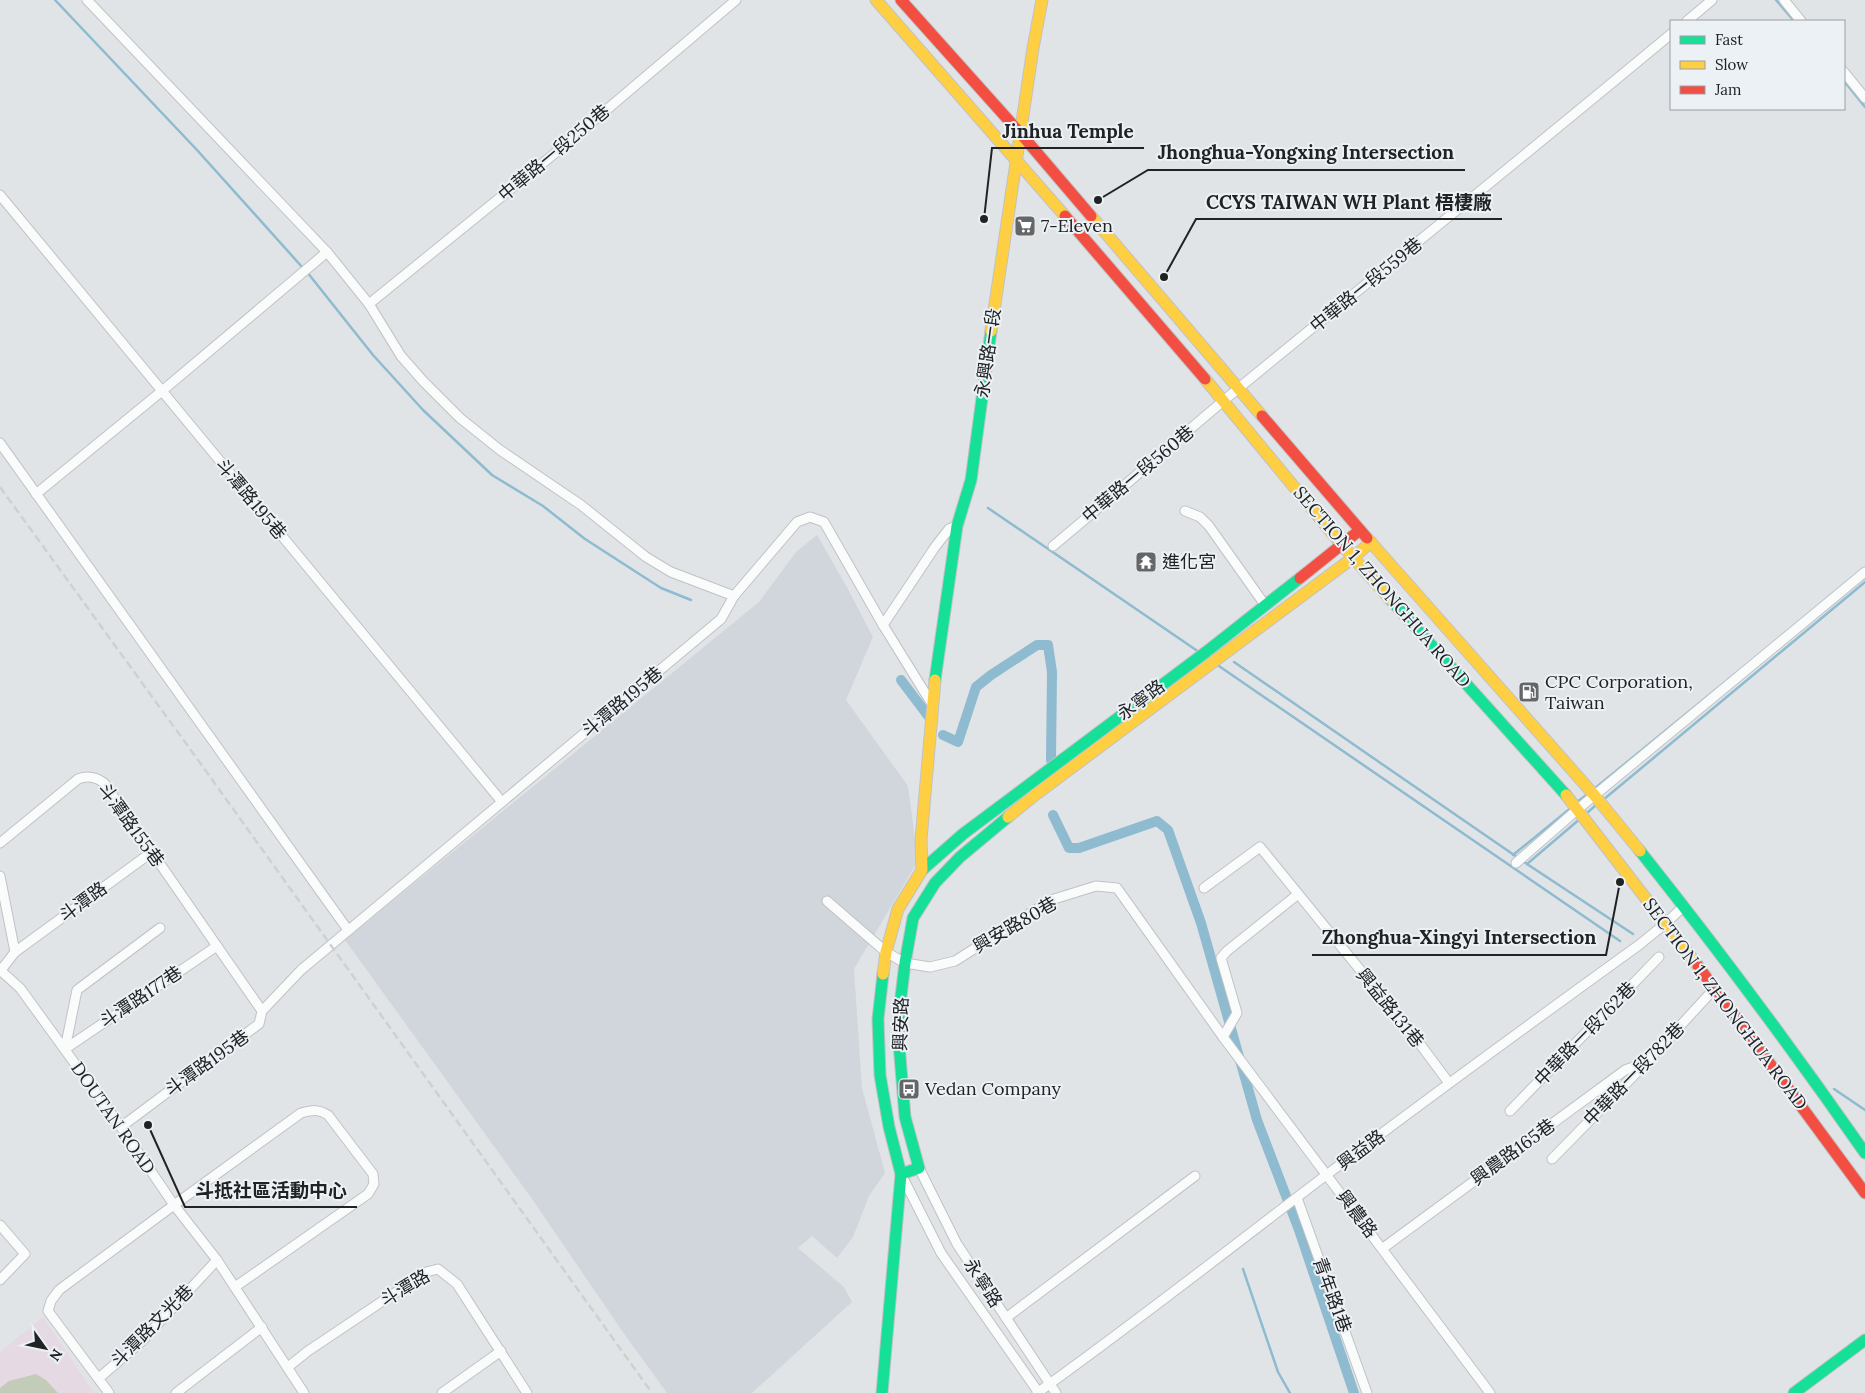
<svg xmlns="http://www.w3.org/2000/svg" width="1865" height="1393" font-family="Lora,'Noto Sans TC',serif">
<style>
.built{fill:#d1d6dd}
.education{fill:#e5dae3}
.pitch{fill:#c2ccb8}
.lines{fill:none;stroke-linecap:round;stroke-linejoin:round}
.stream{stroke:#8ebbcf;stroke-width:2.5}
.canal{stroke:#8ebbcf;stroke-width:10}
.street-casing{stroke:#c0c2c5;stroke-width:11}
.fast-casing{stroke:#c0c2c5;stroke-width:13}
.slow-casing{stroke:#c0c2c5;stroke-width:13}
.jam-casing{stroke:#c0c2c5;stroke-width:13}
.street{stroke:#fafbfb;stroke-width:9}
.fast{stroke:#16e098;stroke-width:11}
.slow{stroke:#ffcf43;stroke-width:11}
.jam{stroke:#f24e42;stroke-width:11}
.rail{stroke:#cfd0d0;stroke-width:2.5;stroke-dasharray:8 4;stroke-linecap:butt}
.labels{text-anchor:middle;stroke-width:4;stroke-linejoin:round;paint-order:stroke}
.street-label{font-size:18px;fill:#212224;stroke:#ecf1f6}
.poi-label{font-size:18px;fill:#212224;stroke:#ecf1f6;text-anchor:start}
.leader{fill:none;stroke:#212224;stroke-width:2}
.callout-dot{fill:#212224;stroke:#ecf1f6;stroke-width:2}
.callout-label{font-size:19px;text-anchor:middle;font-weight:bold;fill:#212224;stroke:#ecf1f6;stroke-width:4;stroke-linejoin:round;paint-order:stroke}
</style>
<rect width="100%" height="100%" fill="#e1e4e7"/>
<polygon class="built" points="817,535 849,591 873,637 846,700 908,786 918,861 854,969 862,1088 885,1173 869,1196 853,1237 837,1258 812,1236 798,1248 844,1287 852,1302 752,1393 667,1393 627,1338 532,1199 345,940 759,602 796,552"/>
<polygon class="education" points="43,1317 94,1393 0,1393 0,1352"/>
<polygon class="pitch" points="36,1374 46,1380 58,1393 0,1393 0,1388 9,1381"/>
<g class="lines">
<g class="stream">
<polyline points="55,0 197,150 303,268"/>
<polyline points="1776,0 1794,21"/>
<polyline points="1844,81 1865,107"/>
<polyline points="307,272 373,355 423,410 492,475 543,506 585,539 661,588 691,600"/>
<polyline points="988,508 1199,652"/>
<polyline points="1234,662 1527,864 1633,934"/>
<polyline points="1216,664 1620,941"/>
<polyline points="1594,789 1735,674"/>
<polyline points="1603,800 1865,582"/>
<polyline points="1578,801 1588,794"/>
<polyline points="1587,813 1596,805"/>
<polyline points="1513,855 1572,807"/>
<polyline points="1527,864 1581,818"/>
<polyline points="1834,1089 1865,1110"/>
<polyline points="1243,1269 1278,1372 1290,1393"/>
</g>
<g class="canal">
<polyline points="901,680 929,717"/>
<polyline points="943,735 958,742 976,687 991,675 1037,645 1048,645 1052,672 1051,760"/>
<polyline points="1053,815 1069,848 1079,848 1157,821 1168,830 1201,923 1257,1120 1299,1230 1354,1393"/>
</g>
<g class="street-casing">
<g id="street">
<polyline points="87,0 327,252 369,304 401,356 423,381 460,418 500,450 581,505 646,557 671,572 734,596 797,522 810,517 824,522 883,625 932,704"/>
<polyline points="1784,0 1801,21"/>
<polyline points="1687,21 1712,0"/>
<polyline points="1844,72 1865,98"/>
<polyline points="0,195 502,802"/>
<polyline points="369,304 565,145 736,0"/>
<polyline points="0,443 348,930"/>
<polyline points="36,494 162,391 327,252"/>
<polyline points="1185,511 1200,517 1209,526 1265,605"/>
<path d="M1053 546C1116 494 1177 439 1240 387 1384 269 1528 153 1671 34"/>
<polyline points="883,625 935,547 949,529 957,526"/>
<path d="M0 843 78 779C88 775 96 777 104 783L262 1011"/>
<polyline points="1516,863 1578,809 1865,572"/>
<polyline points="0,876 15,952 1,970"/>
<polyline points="1204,888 1260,847 1414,1036 1449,1083"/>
<polyline points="827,901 886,952 905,963 930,967 955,961 1051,900 1096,886 1117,888 1223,1037 1490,1393"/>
<polyline points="15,952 152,852"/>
<polyline points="0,970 20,988 121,1127 174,1205 217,1260 304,1393"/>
<polyline points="1223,1037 1237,1013 1221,958 1227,951 1297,895"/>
<polyline points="65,1049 217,946"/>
<polyline points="65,1049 77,990 160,928"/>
<polyline points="1510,1111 1659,957"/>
<polyline points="121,1127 259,1024 262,1011 301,970 721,619 734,596"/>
<polyline points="1552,1159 1647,1062 1715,988"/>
<polyline points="919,1168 957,1244 1056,1393"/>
<polyline points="901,1174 941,1253 1039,1393"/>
<polyline points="1297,1198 1367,1393"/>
<polyline points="0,1225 25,1254 0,1280"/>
<polyline points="1383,1248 1625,1070 1647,1062"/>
<polyline points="1006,1318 1195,1176"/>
<polyline points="288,1367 308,1351 426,1272 438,1269 457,1284 527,1393"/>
<polyline points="99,1378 143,1340 217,1260"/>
<path d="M109 1393 48 1311 51 1301 59 1290 174 1205 301 1113C313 1110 318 1109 328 1115L373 1174 374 1184 368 1194 235 1287"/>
<polyline points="176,1393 262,1327"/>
<polyline points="442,1393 501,1351"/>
<path d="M1037 1393C1125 1330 1210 1264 1296 1198 1409 1112 1524 1028 1639 945L1666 923 1684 906"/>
</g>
</g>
<g class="fast-casing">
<g id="fast">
<polyline points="1390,599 1566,795"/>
<polyline points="935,680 957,526 971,480 991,331"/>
<path d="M1640 851C1718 949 1793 1050 1865 1153"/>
<polyline points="922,870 963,834 1206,652 1300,578"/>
<polyline points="901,1174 919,1168 905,1117 899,1044 899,1013 905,963 913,918 935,883 960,857 1008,817"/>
<polyline points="882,1393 901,1174 889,1127 880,1075 878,1019 883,974"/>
<polyline points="1794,1393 1865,1340"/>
</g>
</g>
<g class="slow-casing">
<g id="slow">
<polyline points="876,0 1065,216"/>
<polyline points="1091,216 1262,416"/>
<polyline points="991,331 1033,48 1042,0"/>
<polyline points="1205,379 1342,545 1390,599"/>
<polyline points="1367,538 1595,796 1640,851"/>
<polyline points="1566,795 1698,966"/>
<polyline points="1008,817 1035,795 1354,557 1371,542"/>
<polyline points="883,974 886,952 898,909 922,870 921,840 935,680"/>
</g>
</g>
<g class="jam-casing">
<g id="jam">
<polyline points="901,0 1021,134 1091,216"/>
<polyline points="1065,216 1205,379"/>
<polyline points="1262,416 1367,538"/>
<polyline points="1300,578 1360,530"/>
<polyline points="1698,966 1865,1193"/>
</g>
</g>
<use href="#street" class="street"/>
<use href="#fast" class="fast"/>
<use href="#slow" class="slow"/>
<use href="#jam" class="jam"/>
<polyline class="rail" points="0,487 198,760 652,1393"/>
</g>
<defs>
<g id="supermarket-square" transform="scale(1.125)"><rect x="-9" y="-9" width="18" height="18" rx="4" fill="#646668" stroke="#ecf1f6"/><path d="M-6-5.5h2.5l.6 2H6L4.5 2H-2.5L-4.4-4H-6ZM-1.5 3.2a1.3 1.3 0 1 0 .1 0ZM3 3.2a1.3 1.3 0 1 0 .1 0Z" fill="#fff"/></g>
<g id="temple-square" transform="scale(1.125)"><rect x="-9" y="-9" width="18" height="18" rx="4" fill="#646668" stroke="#ecf1f6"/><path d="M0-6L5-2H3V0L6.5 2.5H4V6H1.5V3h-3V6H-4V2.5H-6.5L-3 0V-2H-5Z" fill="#fff"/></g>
<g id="fuel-square" transform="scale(1.125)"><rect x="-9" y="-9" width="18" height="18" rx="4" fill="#646668" stroke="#ecf1f6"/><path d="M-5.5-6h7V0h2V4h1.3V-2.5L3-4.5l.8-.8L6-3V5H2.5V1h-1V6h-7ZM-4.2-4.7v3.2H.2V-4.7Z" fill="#fff"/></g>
<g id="bus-square" transform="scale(1.125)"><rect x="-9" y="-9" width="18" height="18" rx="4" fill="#646668" stroke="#ecf1f6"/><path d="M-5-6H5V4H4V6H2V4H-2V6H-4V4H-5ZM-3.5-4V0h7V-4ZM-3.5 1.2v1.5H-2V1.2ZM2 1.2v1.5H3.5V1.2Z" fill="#fff"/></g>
</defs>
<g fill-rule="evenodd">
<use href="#supermarket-square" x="1025" y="226"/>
<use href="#temple-square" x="1146" y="562"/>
<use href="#fuel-square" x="1529" y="692"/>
<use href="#bus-square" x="909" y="1089"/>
</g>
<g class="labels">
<g class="street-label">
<text transform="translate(554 153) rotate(-40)" y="6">中華路一段250巷</text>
<text transform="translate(1366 285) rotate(-39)" y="6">中華路一段559巷</text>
<text transform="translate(988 353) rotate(-82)" y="6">永興路一段</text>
<text transform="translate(1138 474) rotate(-40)" y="6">中華路一段560巷</text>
<text transform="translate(251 499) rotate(50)" y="6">斗潭路195巷</text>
<text transform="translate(1382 587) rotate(49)" y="6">SECTION 1, ZHONGHUA ROAD</text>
<text transform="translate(1141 700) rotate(-37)" y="6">永寧路</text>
<text transform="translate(622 702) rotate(-40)" y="6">斗潭路195巷</text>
<text transform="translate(131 825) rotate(54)" y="6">斗潭路155巷</text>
<text transform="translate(83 902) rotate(-36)" y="6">斗潭路</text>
<text transform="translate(1015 925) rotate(-30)" y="6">興安路80巷</text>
<text transform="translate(141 997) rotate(-34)" y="6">斗潭路177巷</text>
<text transform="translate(1725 1004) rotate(53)" y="6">SECTION 1, ZHONGHUA ROAD</text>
<text transform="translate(1390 1008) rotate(51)" y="6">興益路131巷</text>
<text transform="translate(901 1024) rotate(-88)" y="6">興安路</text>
<text transform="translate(1585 1034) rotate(-46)" y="6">中華路一段762巷</text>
<text transform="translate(207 1063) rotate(-36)" y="6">斗潭路195巷</text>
<text transform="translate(1634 1074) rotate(-46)" y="6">中華路一段782巷</text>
<text transform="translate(113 1118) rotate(55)" y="6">DOUTAN ROAD</text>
<text transform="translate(1361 1150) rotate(-37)" y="6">興益路</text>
<text transform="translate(1513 1152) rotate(-36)" y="6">興農路165巷</text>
<text transform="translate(1357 1214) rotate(53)" y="6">興農路</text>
<text transform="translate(983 1283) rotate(57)" y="6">永寧路</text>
<text transform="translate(405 1288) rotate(-31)" y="6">斗潭路</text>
<text transform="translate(1332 1295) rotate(70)" y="6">青年路1巷</text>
<text transform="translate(152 1326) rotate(-45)" y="6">斗潭路文光巷</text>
</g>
<g class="poi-label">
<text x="1041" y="232">7-Eleven</text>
<text x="1162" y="568">進化宮</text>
<text x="1545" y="688">CPC Corporation,<tspan x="1545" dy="21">Taiwan</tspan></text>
<text x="925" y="1095">Vedan Company</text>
</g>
</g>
<path class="leader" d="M984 219L992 148H1144M1098 200L1148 170H1465M1164 277L1196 219H1502M1620 882L1606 955H1312M148 1125L185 1207H357"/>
<g class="callout-dot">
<circle cx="984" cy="219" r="5"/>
<circle cx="1098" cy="200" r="5"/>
<circle cx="1164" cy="277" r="5"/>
<circle cx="1620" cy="882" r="5"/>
<circle cx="148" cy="1125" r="5"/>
</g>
<g class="callout-label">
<text x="1068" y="138">Jinhua Temple</text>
<text x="1306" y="159">Jhonghua-Yongxing Intersection</text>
<text x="1349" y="209">CCYS TAIWAN WH Plant 梧棲廠</text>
<text x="1459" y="944">Zhonghua-Xingyi Intersection</text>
<text x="271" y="1197">斗抵社區活動中心</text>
</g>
<rect x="1670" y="20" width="175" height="90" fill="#ecf1f6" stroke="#9b9ea2"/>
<rect x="1680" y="36" width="25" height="8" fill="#16e098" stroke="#9b9ea2"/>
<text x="1715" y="45" font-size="15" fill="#212224">Fast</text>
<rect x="1680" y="61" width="25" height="8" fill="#ffcf43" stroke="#9b9ea2"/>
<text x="1715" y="70" font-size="15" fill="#212224">Slow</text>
<rect x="1680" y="86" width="25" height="8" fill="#f24e42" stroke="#9b9ea2"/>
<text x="1715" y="95" font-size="15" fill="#212224">Jam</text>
<g transform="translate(45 1348) rotate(123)" stroke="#ecf1f6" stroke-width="4" paint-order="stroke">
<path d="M0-4L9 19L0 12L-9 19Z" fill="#212224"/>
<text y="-8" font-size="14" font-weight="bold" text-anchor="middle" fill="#212224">N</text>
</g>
</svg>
